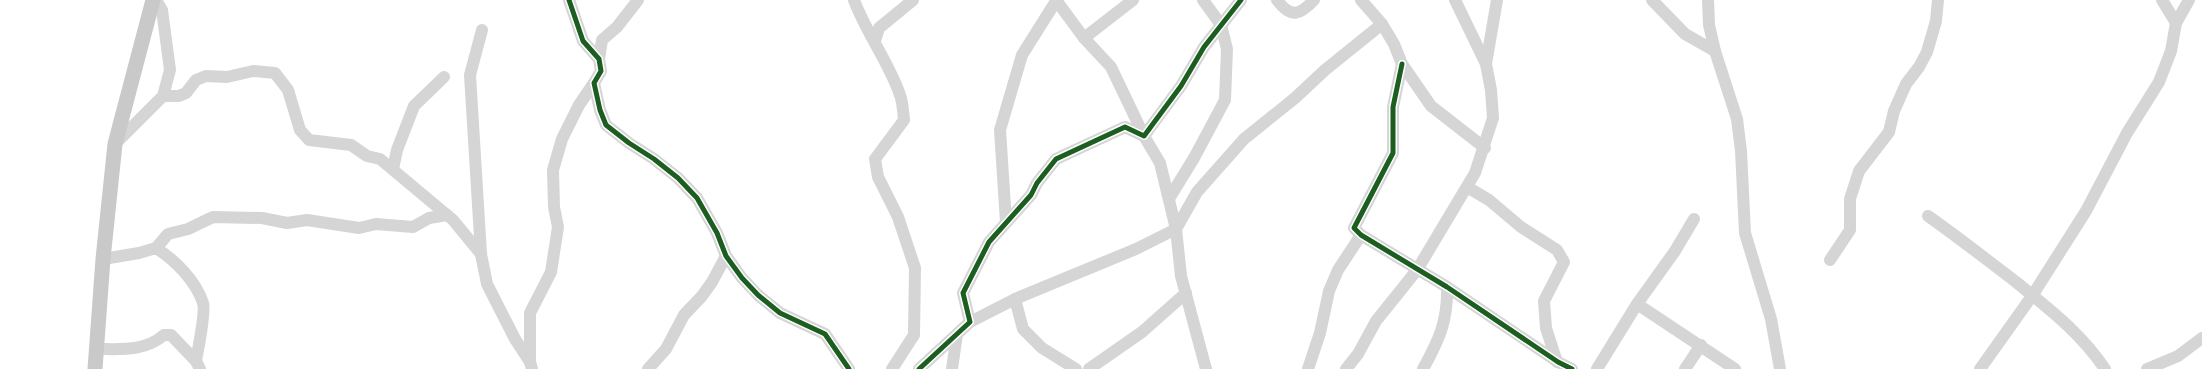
<svg xmlns="http://www.w3.org/2000/svg" width="2202" height="369" font-family="Manrope,sans-serif">
<style>
.lines{fill:none;stroke-linecap:round;stroke-linejoin:round}
.minor{stroke:#d5d5d5;stroke-width:12}
.major{stroke:#c9c9c9;stroke-width:15}
.cycleway-casing{stroke:#fff;stroke-width:8}
.cycleway{stroke:#1b5e20;stroke-width:5}
</style>
<rect width="100%" height="100%" fill="#fff"/>
<g class="lines">
<g class="minor">
<polyline points="569,0 583,41 599,59 601,71 594,83 600,110 606,125 629,143 654,159 678,178 697,198 717,233 726,256 742,278 758,295 780,313 825,334 849,369"/>
<path d="M854 0C866 33 889 62 900 95 903 103 903 112 904 120L875 159 878 177 898 217 915 268 914 335 892 369"/>
<polyline points="1056,0 1084,38 1111,67 1144,136 1160,163 1176,229 1181,276 1206,369"/>
<path d="M1277 0C1291 19 1300 15 1314 0"/>
<polyline points="1361,0 1382,24 1394,44 1402,64 1431,106 1485,148"/>
<polyline points="1455,0 1486,64"/>
<polyline points="1652,0 1685,34 1715,51"/>
<polyline points="1708,0 1709,25 1715,51 1737,119 1741,151 1745,233 1771,319 1780,369"/>
<polyline points="2162,0 2176,23"/>
<polyline points="482,30 470,75 481,254 487,284 515,339 530,362 532,369"/>
<polyline points="1084,38 1133,0"/>
<polyline points="875,41 879,28 913,0"/>
<polyline points="599,59 602,40 617,27 638,0"/>
<polyline points="1402,64 1393,107 1393,153 1354,228 1361,235 1447,287 1558,362 1572,369"/>
<polyline points="163,96 179,96 186,93 196,80 206,76 227,77 253,71 275,73 288,90 300,130 309,140 351,145 367,156 380,159 453,220 481,254"/>
<polyline points="115,144 163,96 170,70 162,10 156,0"/>
<polyline points="393,169 397,150 414,106 444,77"/>
<polyline points="1467,187 1489,200 1521,227 1557,250 1564,262 1544,301 1546,328 1557,362"/>
<polyline points="1170,197 1194,158 1225,100 1227,49 1221,25 1203,0"/>
<path d="M1928 216C1958 237 1987 260 2016 282 2049 309 2081 333 2105 369"/>
<polyline points="1006,222 1000,130 1022,55 1056,1"/>
<polyline points="156,248 168,234 188,229 213,217 262,218 287,223 307,220 359,228 376,224 413,227 429,218 447,215"/>
<path d="M103 259 139 253 156 248C175 260 196 281 203 303 206 312 198 349 196 361L200 369"/>
<polyline points="1830,260 1850,230 1850,199 1859,171 1889,132 1894,111 1906,84 1919,67 1927,52 1936,21 1938,0"/>
<polyline points="1015,299 1023,329 1042,348 1076,369"/>
<polyline points="1637,304 1675,251 1694,219"/>
<polyline points="970,322 1015,299 1136,249 1176,229 1197,192 1244,139 1295,98 1325,70 1382,24"/>
<path d="M96 349C121 349 144 352 164 335H171L196 361"/>
<polyline points="530,362 530,313 551,272 558,227 554,207 553,170 562,139 579,105 594,83"/>
<polyline points="648,369 666,349 684,315 702,296 712,282 726,256"/>
<polyline points="919,369 970,322 963,293 989,242 1031,195 1037,183 1056,159 1125,127 1144,136 1181,86 1204,47 1241,0"/>
<polyline points="952,369 957,334"/>
<polyline points="1089,369 1142,332 1186,293"/>
<polyline points="1308,369 1320,333 1329,291 1338,270 1361,235"/>
<polyline points="1346,369 1358,354 1376,321 1417,270 1475,173 1493,118 1491,90 1486,64 1497,0"/>
<path d="M1423 369C1439 340 1448 321 1447 287"/>
<polyline points="1597,369 1637,304 1735,369"/>
<polyline points="1685,369 1701,345"/>
<polyline points="1980,369 2032,296 2086,211 2127,133 2159,82 2171,51 2176,23 2189,0"/>
<polyline points="2147,369 2178,356 2202,338"/>
</g>
<polyline class="major" points="95,369 103,259 115,144 153,0"/>
<g class="cycleway-casing">
<g id="cycleway">
<polyline points="569,0 583,41 599,59 601,71 594,83 600,110 606,125 629,143 654,159 678,178 697,198 717,233 726,256 742,278 758,295 780,313 825,334 849,369"/>
<polyline points="1402,64 1393,107 1393,153 1354,228 1361,235 1447,287 1558,362 1572,369"/>
<polyline points="919,369 970,322 963,293 989,242 1031,195 1037,183 1056,159 1125,127 1144,136 1181,86 1204,47 1241,0"/>
</g>
</g>
<use href="#cycleway" class="cycleway"/>
</g>
</svg>
